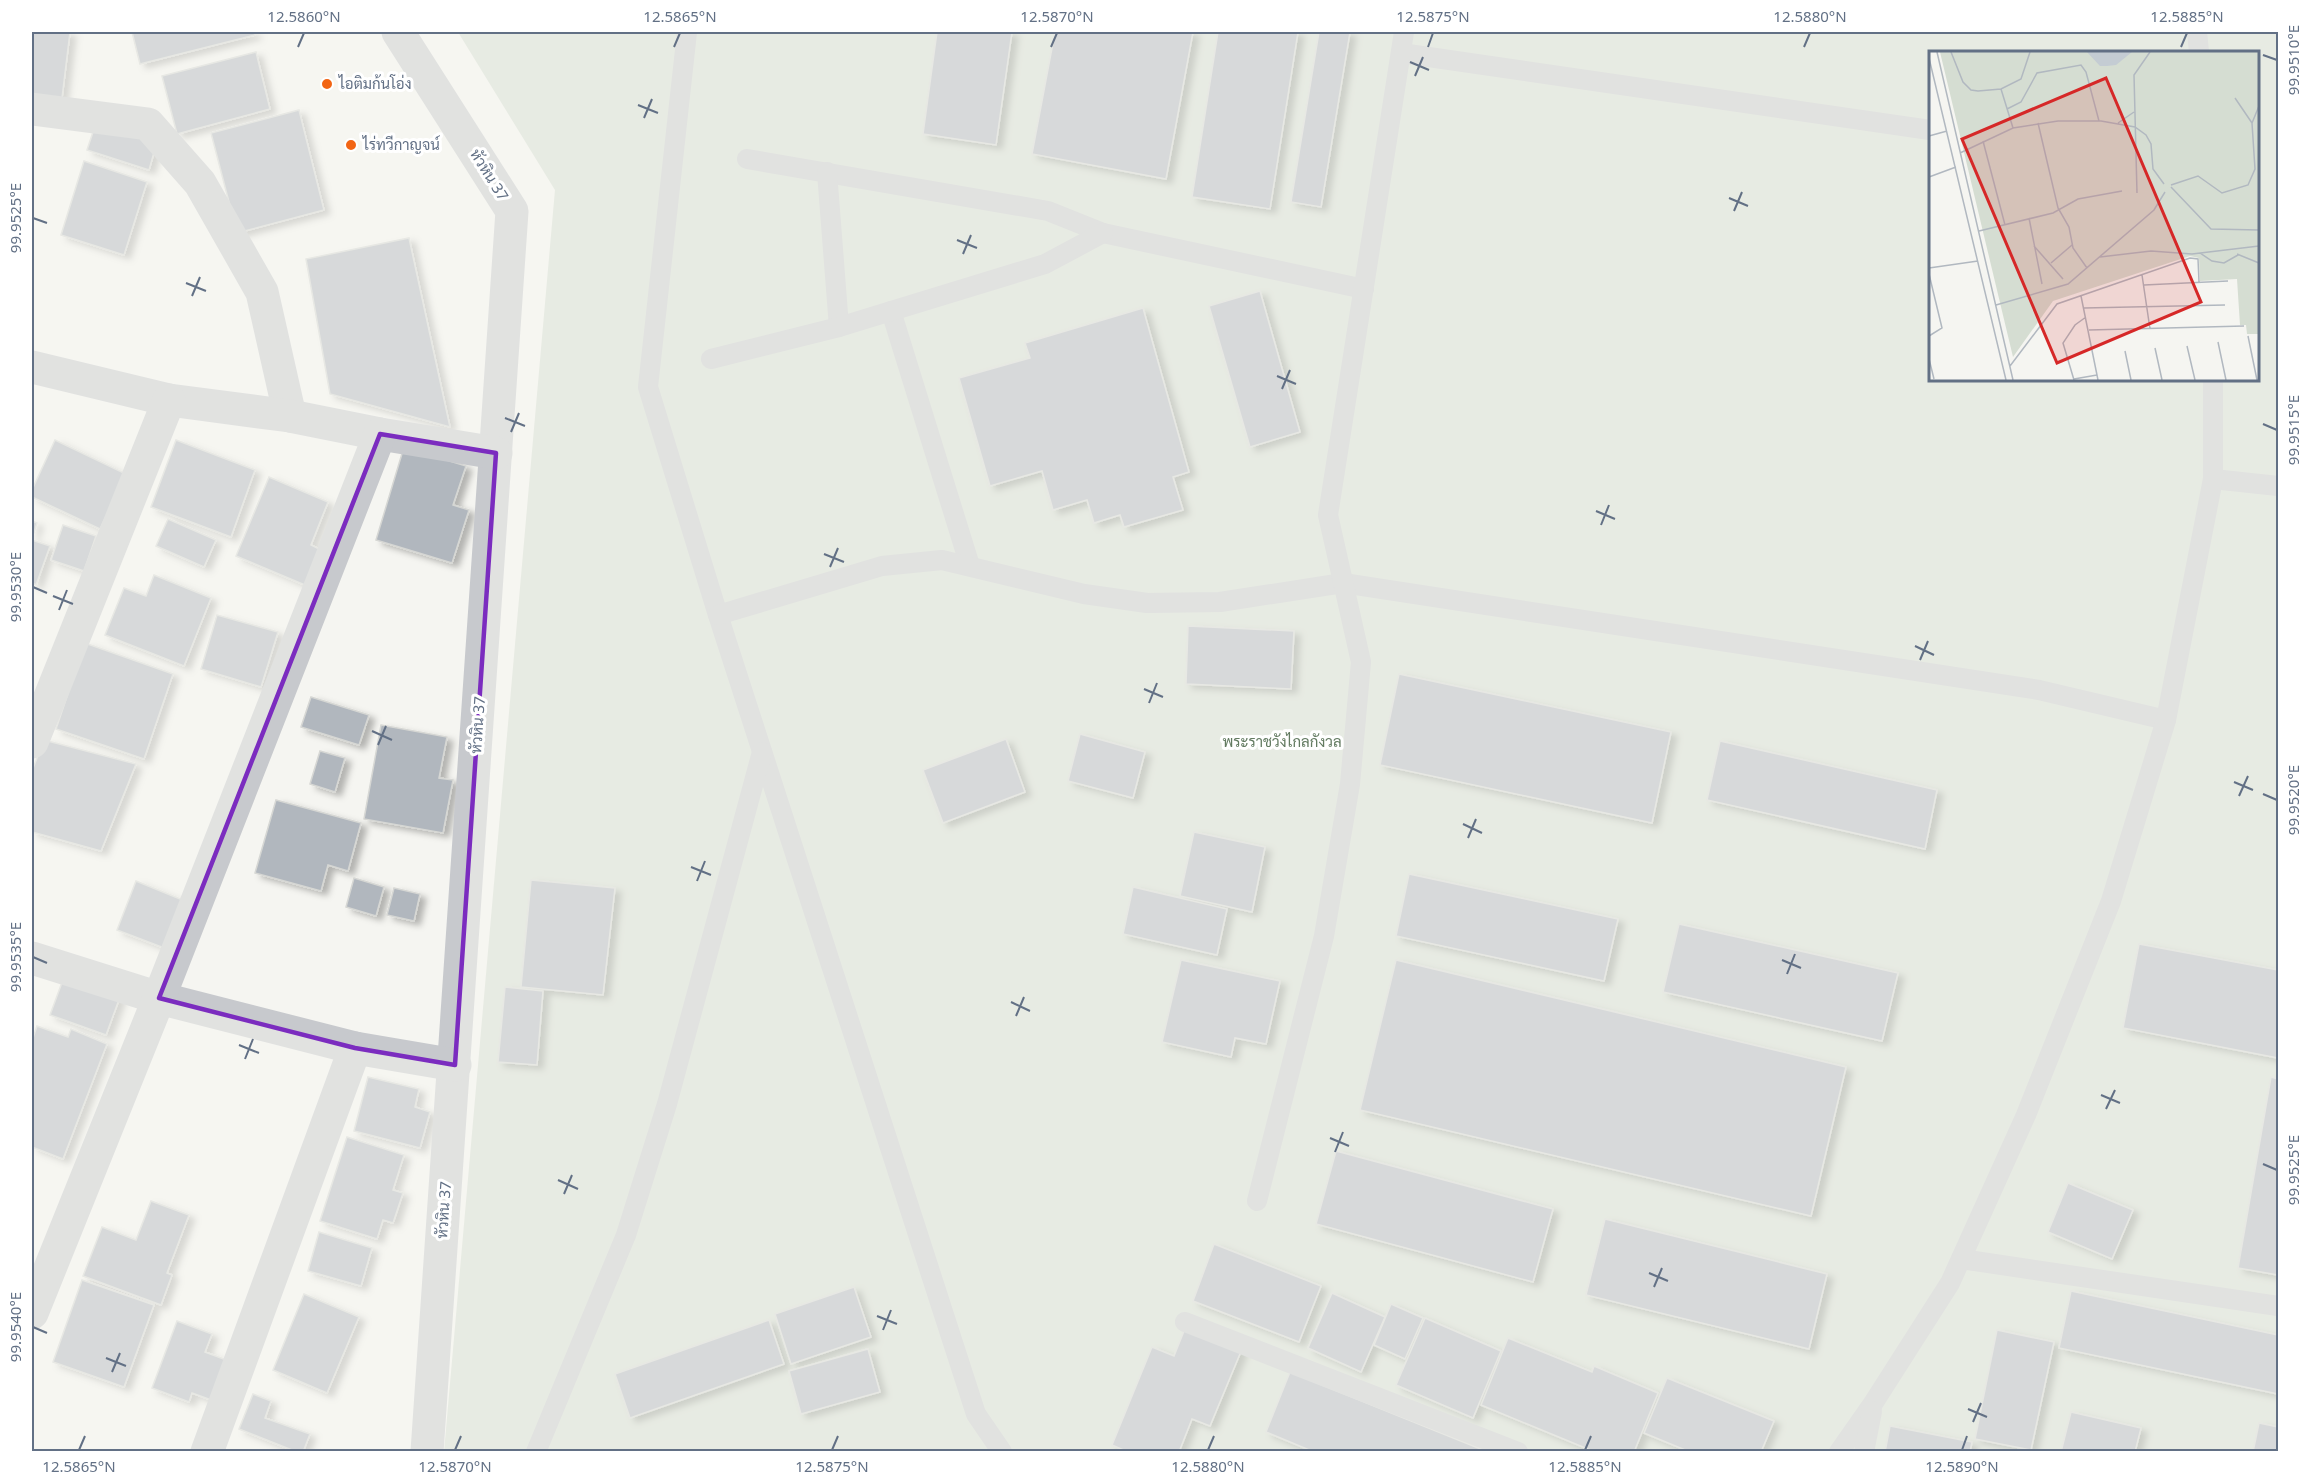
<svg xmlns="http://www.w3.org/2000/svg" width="2310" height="1483" font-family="'Noto Sans',Sarabun,sans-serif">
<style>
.green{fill:#d5ddd2;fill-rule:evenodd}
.building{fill:#b1b7be;stroke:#d6d7d4;stroke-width:1.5;filter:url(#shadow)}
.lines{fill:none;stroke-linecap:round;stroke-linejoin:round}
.service{stroke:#c7c9cd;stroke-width:20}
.minor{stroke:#c7c9cd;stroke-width:33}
.marked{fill:none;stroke:#7b2cbf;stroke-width:4.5;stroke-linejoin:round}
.ticks{fill:none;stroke:#627085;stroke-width:2}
.poi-dot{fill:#f26514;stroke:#fff;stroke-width:2}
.labels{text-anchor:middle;stroke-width:6;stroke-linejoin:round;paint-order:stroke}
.poi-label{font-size:15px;fill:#627085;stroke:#fff;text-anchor:start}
.street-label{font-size:15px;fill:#627085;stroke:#fff}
.park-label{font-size:15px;fill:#637b61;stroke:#fff}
.inset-road{fill:none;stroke:#b1b8c0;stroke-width:1.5}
.view{fill:#d62828;fill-opacity:0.15;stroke:#d62828;stroke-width:3}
.inset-edge{fill:none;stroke:#627085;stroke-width:3}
.neatline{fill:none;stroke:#627085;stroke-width:2}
.ticks-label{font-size:15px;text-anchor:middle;fill:#627085}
</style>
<defs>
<filter id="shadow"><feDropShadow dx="6" dy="4" stdDeviation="3" flood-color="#0004"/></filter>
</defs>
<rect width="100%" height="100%" fill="#f5f5f1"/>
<path class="green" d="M458 32H2278V1451L444 1452 555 190ZM1930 52H2258V380H1930Z"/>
<g class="building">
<polygon points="32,32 70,32 62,98 32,94"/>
<polygon points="132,32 254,32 255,35 140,64"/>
<polygon points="937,32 1012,32 996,145 923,134"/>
<polygon points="1055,32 1193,32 1166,179 1032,154"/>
<polygon points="1218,32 1298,32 1270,209 1192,197"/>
<polygon points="1319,32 1350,32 1321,207 1291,202"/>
<polygon points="256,52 270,109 177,134 162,76"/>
<polygon points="299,110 324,210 237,233 211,133"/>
<polygon points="96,123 157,142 149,170 87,150"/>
<polygon points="84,161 147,182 124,255 61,235"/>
<polygon points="409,238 450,427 330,394 306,259"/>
<polygon points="1260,291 1300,432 1250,447 1209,306"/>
<polygon points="1143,308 1189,472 1173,477 1183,510 1124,527 1120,515 1094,523 1087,500 1053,510 1042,471 990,486 959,378 1030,358 1025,343"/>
<polygon points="55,440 126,474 100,529 32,497 32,490"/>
<polygon points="176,440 255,470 231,537 151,507"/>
<polygon points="404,447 466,466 453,505 469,510 452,563 376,540"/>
<polygon points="269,477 328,502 311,545 327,553 312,588 236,556"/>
<polygon points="168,519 216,540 204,567 156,546"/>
<polygon points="32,521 37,523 32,539"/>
<polygon points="63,525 96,536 84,571 51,560"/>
<polygon points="32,540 50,546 36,585 32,583"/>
<polygon points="154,575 211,598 184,666 105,635 124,588 146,596"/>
<polygon points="217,615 278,632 261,687 201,669"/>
<polygon points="1188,626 1294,631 1291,689 1186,684"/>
<polygon points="85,643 173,674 144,759 56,729"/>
<polygon points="1399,674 1671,732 1652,823 1380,765"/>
<polygon points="311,697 369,715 359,745 301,727"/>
<polygon points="381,725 447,737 439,778 453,780 443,833 364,819"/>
<polygon points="1080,734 1145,752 1133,798 1068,781"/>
<polygon points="1006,739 1025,792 943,823 923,770"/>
<polygon points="44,740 136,764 101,851 32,832 32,771"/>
<polygon points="1720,741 1937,790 1925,849 1707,800"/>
<polygon points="320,751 345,758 335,792 310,784"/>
<polygon points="276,800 361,823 348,871 328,865 321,891 255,873"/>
<polygon points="1194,832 1265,847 1252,912 1180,896"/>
<polygon points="1409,874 1618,919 1604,981 1396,936"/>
<polygon points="354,878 384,887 376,916 346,907"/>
<polygon points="531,880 615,888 603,995 521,987"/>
<polygon points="136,881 190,903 172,951 117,930"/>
<polygon points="1133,887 1227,909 1217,955 1123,934"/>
<polygon points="394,888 420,894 414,921 387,915"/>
<polygon points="1679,924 1898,973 1882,1041 1663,992"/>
<polygon points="2139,944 2278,970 2278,1058 2123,1028"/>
<polygon points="1181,960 1280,981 1266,1044 1235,1038 1231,1057 1162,1042"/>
<polygon points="1396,960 1846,1067 1811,1216 1360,1110"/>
<polygon points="64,977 120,997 106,1035 50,1015"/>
<polygon points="505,987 543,991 537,1065 498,1062"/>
<polygon points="37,1026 68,1037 71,1029 107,1044 63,1159 32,1147 32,1041"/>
<polygon points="368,1077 419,1089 415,1107 430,1112 420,1148 354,1131"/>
<polygon points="2271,1077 2278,1079 2278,1275 2238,1268"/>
<polygon points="347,1137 404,1155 393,1190 403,1193 393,1223 383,1220 377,1239 320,1221"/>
<polygon points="1336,1151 1553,1209 1533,1282 1316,1224"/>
<polygon points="2068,1183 2133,1210 2112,1259 2048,1232"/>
<polygon points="151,1201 189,1215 167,1273 172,1275 161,1305 83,1276 102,1227 136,1240"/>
<polygon points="1605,1219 1827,1274 1809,1349 1586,1295"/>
<polygon points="319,1232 372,1248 361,1286 308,1271"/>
<polygon points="1214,1244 1321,1286 1299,1342 1193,1301"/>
<polygon points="82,1280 154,1305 124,1387 53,1362"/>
<polygon points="854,1287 871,1337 791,1364 775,1314"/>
<polygon points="2071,1291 2278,1335 2278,1394 2059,1348"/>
<polygon points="1332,1293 1385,1317 1361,1372 1308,1348"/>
<polygon points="304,1294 359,1317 327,1393 273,1370"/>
<polygon points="1391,1304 1423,1318 1405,1359 1374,1345"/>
<polygon points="1425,1318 1501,1351 1473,1418 1396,1385"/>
<polygon points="769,1320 784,1364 630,1418 615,1374"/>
<polygon points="177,1321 212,1334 205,1352 229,1361 214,1401 192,1393 189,1402 152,1388"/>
<polygon points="1186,1326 1242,1349 1210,1426 1192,1419 1179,1452 1128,1452 1112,1445 1152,1347 1174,1356"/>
<polygon points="1997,1330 2054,1342 2031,1450 1975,1439"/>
<polygon points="1508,1338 1592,1372 1594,1366 1658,1393 1634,1452 1595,1452 1481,1405"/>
<polygon points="868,1349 880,1392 801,1414 789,1371"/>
<polygon points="1290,1372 1488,1452 1314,1452 1266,1432"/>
<polygon points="1667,1378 1774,1421 1761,1452 1690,1452 1644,1433"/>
<polygon points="253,1394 271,1401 265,1418 310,1434 303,1452 297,1452 239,1429"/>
<polygon points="2071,1412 2141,1428 2135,1452 2061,1452"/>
<polygon points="2259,1423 2278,1427 2278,1452 2253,1452"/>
<polygon points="1890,1426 1972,1442 1970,1452 1885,1452"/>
</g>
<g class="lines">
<g class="service">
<polyline points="687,32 648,387 718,615 976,1414 1002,1452"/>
<polyline points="2197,32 2199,52"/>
<polyline points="1401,53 1930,130"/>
<polyline points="747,159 1048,211 1103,233 1364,289"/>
<polyline points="827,172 839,327"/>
<polyline points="891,311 970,566"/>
<polyline points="711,359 839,327 1045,264 1103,233"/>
<polyline points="2213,479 2278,486"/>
<polyline points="718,615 882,566 942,560 1084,594 1147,603 1220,602 1343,583 2039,690 2166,720"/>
<polyline points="1257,1201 1324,936 1350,784 1361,662 1328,515 1404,32"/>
<polyline points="1961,1259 2278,1306"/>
<polyline points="1185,1322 1518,1452"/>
<polyline points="536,1452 626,1235 667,1104 762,752"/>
<polyline points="1839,1452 1874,1402 1950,1283 2026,1115 2111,901 2166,720 2213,479 2213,380"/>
<polyline points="1864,1452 1872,1411"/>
</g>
<g class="minor">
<polyline points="398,32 512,211 427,1452"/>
<polyline points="32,109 148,124 200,183 262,292 290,416"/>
<polyline points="32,367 169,400 290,416 380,434 496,453"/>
<polyline points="32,742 169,400"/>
<polyline points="32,958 159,998 355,1048 455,1065"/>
<polyline points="32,1313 159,998 380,434"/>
<polyline points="207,1452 355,1048"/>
</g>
</g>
<path d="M0 0H2310V1483H0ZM380 434 496 453 455 1065 355 1048 159 998Z" fill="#f5f5f1" fill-opacity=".55" fill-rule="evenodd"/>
<path class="marked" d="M380 434 496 453 455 1065 355 1048 159 998Z"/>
<path class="ticks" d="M298 47 304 33M674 47 680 33M1051 47 1057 33M1428 47 1433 33M1804 47 1810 33M2181 47 2187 33M2263 55 2277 60M1410 62 1429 70M1415 76 1423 57M638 105 658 113M644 118 652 99M1729 198 1748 206M1734 211 1742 192M33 218 47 223M957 240 977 248M963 254 971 235M186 283 206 291M192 296 200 277M1277 376 1296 384M1282 389 1290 370M505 418 525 426M2263 424 2277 430M511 432 519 413M1596 511 1615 519M1601 525 1609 505M824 554 844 562M830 567 838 548M33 587 47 593M53 596 73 604M59 610 67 590M1915 646 1934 655M1920 660 1928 641M1144 689 1163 697M1149 703 1157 683M372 731 392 740M378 745 386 726M2234 782 2253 790M2263 794 2277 800M2239 796 2248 776M1463 824 1482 833M1468 838 1476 819M691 867 711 875M697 881 705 861M33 957 47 963M1782 960 1801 968M1787 974 1795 954M1011 1002 1030 1011M1016 1016 1024 997M239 1045 259 1053M245 1059 253 1039M2101 1095 2120 1103M2106 1109 2115 1090M1330 1138 1349 1146M1335 1152 1343 1132M2263 1164 2277 1170M558 1180 578 1189M564 1194 572 1175M1649 1273 1668 1281M1654 1287 1662 1268M877 1316 897 1324M33 1327 47 1333M883 1330 891 1310M106 1358 126 1366M112 1372 120 1353M1968 1409 1987 1417M1973 1422 1981 1403M79 1450 85 1436M455 1450 461 1436M832 1450 838 1436M1208 1450 1214 1436M1585 1450 1591 1436M1962 1450 1967 1436"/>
<g class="poi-dot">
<circle cx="327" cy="84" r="6"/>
<circle cx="351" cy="145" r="6"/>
</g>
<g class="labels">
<g class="poi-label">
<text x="339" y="89">ไอติมก้นโอ่ง</text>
<text x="363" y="150">ไร่ทวีกาญจน์</text>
</g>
<g class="street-label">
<text transform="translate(489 175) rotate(58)" y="5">หัวหิน 37</text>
<text transform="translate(478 725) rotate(-86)" y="5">หัวหิน 37</text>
<text transform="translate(444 1210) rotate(-86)" y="5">หัวหิน 37</text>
</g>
<g class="park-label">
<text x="1282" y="747">พระราชวังไกลกังวล</text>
</g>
</g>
<g transform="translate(1929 51)">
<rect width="330" height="330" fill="#f5f5f1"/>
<path d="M11 1H330V283H318L317 274H311L308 228 271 230 270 207 261 205 124 250 84 306Z" fill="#d5ddd2"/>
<path d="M158 1H203L187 14 178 15H171Z" fill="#c4ccd3"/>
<path class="inset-road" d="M8 1 84 329M22 1 34 31 42 39 49 40 72 38 92 28 101 1M0 7 77 329M72 38 84 77M306 47 323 72M78 58 92 51 108 22 152 14 157 21 170 70M109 72 129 157 140 176 144 197 158 217M189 72 205 61M0 85 18 80M54 90 76 174M31 102 84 77 129 70H172L206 76 217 84 222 93 224 118 235 133M0 126 27 116M242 134 269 125 293 142 319 134 326 118 323 72 330 55M242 136 282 178 330 179M208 142 205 24 221 1M100 167 113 233M50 180 124 162 149 148 193 140M105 195 134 228M271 202 283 210 295 212 309 204M308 203 330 212M171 206 222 200 263 203 330 195M122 212 143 194M0 217 49 210M0 223 13 277 0 285M213 224 221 278M215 234 299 230M152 245 169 329M67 254 139 233 225 159 236 141M155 257 296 254M160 279 315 275M319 285 328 329M289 291 297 329M258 295 266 329M226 297 233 329M196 300 202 329M0 308 5 328M81 315 128 253 261 207 269 208 270 231M145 328 168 324M145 329 134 292 146 274 157 266"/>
<path class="view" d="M177 27 272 251 128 312 33 88Z"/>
<rect width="330" height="330" class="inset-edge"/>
</g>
<rect width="2310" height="1483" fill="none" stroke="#ffffff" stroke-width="66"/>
<rect x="33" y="33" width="2244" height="1417" class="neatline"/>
<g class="ticks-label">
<text x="304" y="22">12.5860°N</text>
<text x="680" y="22">12.5865°N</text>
<text x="1057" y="22">12.5870°N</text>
<text x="1433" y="22">12.5875°N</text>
<text x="1810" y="22">12.5880°N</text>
<text x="2187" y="22">12.5885°N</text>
<text transform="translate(2294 60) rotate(-90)" y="5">99.9510°E</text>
<text transform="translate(16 218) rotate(-90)" y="5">99.9525°E</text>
<text transform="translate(2294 430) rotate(-90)" y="5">99.9515°E</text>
<text transform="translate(16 587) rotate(-90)" y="5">99.9530°E</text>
<text transform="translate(2294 800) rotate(-90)" y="5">99.9520°E</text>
<text transform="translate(16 957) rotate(-90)" y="5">99.9535°E</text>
<text transform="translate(2294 1170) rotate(-90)" y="5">99.9525°E</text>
<text transform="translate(16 1327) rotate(-90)" y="5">99.9540°E</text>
<text x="79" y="1472">12.5865°N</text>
<text x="455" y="1472">12.5870°N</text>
<text x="832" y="1472">12.5875°N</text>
<text x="1208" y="1472">12.5880°N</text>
<text x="1585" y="1472">12.5885°N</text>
<text x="1962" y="1472">12.5890°N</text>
</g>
</svg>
